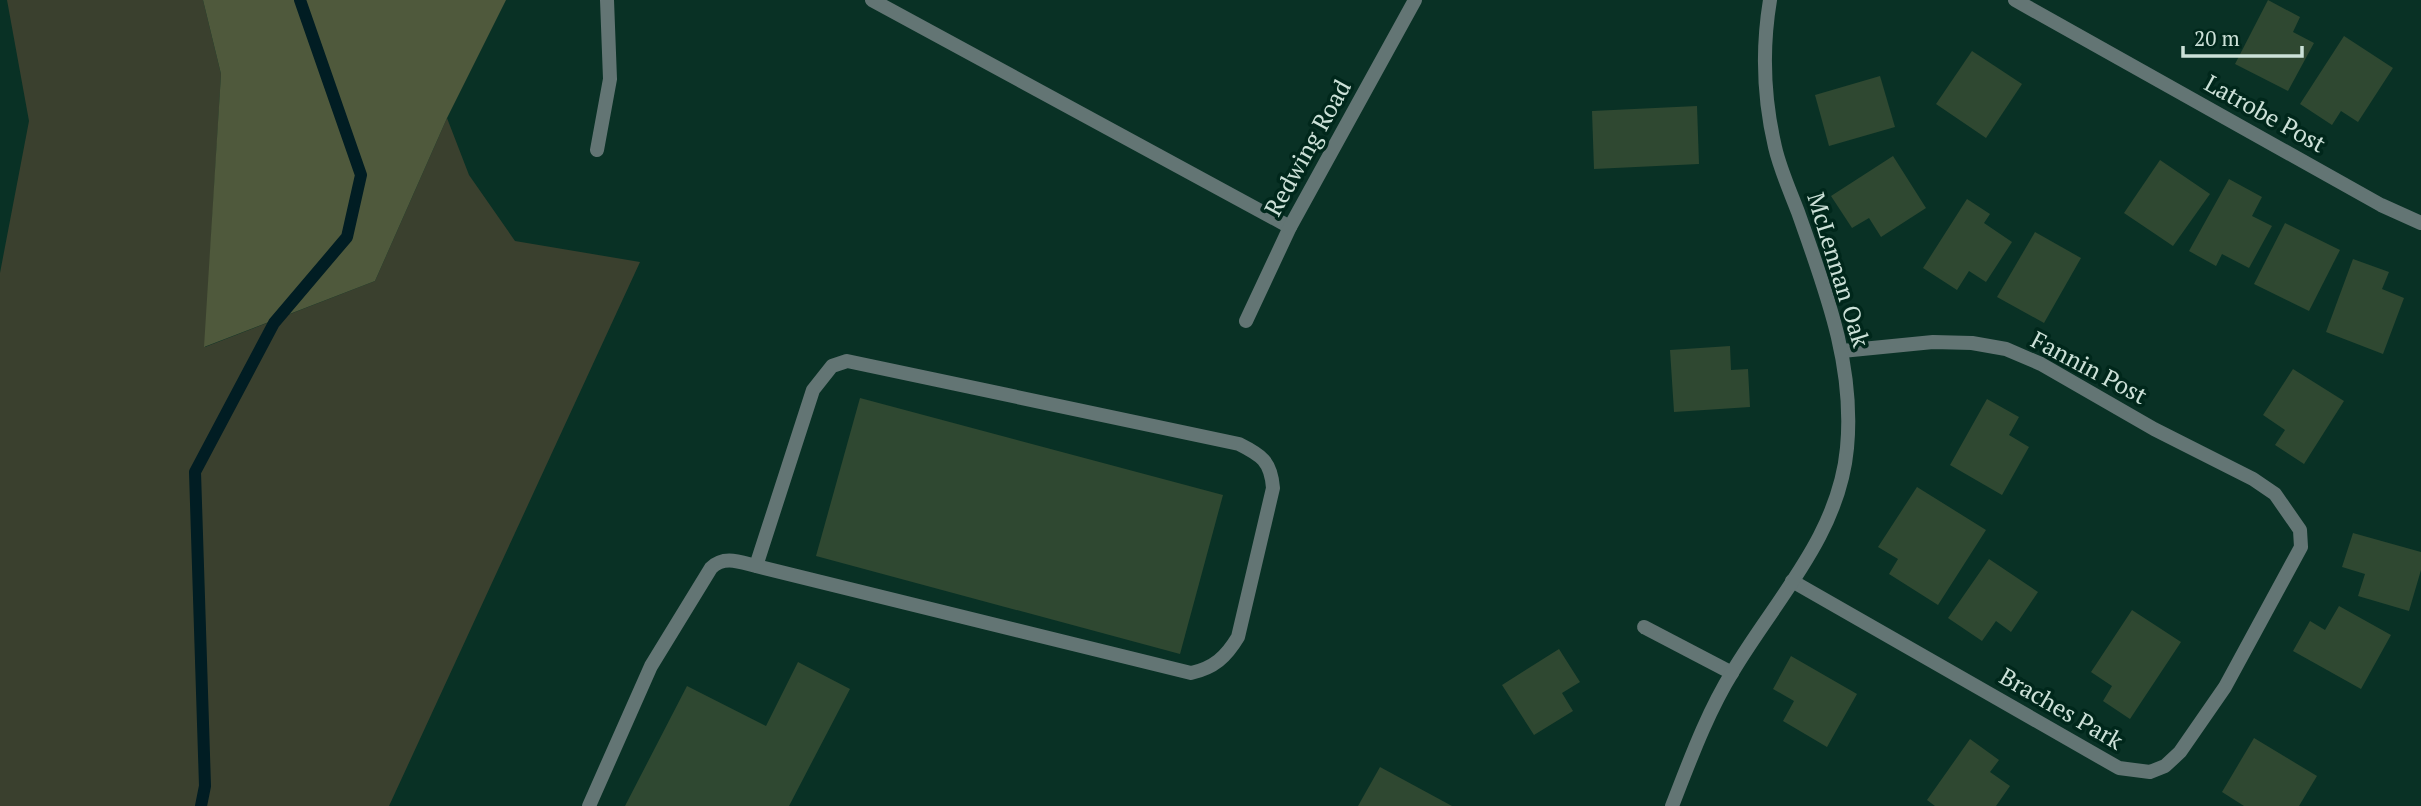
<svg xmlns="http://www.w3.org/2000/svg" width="2421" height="806" font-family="'PT Serif',serif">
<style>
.green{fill:#3a402e}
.forest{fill:#4f593c}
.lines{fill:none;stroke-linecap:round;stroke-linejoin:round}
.stream{stroke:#011d23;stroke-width:12}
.building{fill:#2f4831}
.lane{stroke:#637574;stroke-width:14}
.street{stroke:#637574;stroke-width:14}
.labels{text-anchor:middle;stroke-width:7;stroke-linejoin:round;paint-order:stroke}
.street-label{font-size:24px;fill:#cce1d8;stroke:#00271b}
</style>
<rect width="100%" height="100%" fill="#093125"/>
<polygon class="green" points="7,0 203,0 221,74 205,347 375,281 447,118 469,175 515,241 640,262 389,806 0,806 0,273 29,121"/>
<polygon class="forest" points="203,0 506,0 447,118 375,281 204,347 221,74"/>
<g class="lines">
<polyline class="stream" points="201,806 205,786 195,472 274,323 347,237 361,175 300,0"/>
</g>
<g class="building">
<polygon points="2268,0 2300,17 2293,32 2314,43 2288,91 2235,64"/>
<polygon points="2344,36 2393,68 2358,122 2341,111 2332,125 2300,104"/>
<polygon points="1972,51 2022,84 1986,138 1936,104"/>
<polygon points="1880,76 1895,127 1829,146 1815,95"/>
<polygon points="1697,106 1699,164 1594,169 1592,111"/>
<polygon points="1893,156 1926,208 1881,237 1869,218 1852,228 1831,196"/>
<polygon points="2160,160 2210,194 2173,246 2124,213"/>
<polygon points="2229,179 2262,197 2252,216 2272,226 2249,268 2222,254 2216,266 2189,251"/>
<polygon points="1967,199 1990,214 1984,223 2012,242 1986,282 1969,271 1957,290 1923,268"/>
<polygon points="2285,223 2340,250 2309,311 2254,284"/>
<polygon points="2035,232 2081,258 2044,323 1997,297"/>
<polygon points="2353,259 2389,272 2382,289 2404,298 2383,354 2326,332"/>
<polygon points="1730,346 1731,370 1748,369 1750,407 1674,412 1670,350"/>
<polygon points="2293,369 2344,401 2304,464 2275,445 2285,430 2263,415"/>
<polygon points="860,398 1223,495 1180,654 816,556"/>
<polygon points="1987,399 2019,417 2009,435 2029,447 2002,495 1950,465"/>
<polygon points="1917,487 1986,530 1938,605 1889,574 1898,559 1878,547"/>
<polygon points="2353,533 2421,552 2421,570 2409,611 2358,596 2365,574 2342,567"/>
<polygon points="1989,559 2038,592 2011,632 1996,621 1982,641 1948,618"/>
<polygon points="2339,606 2391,635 2361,689 2293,651 2310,621 2325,630"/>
<polygon points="2132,610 2181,642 2130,719 2103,701 2112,686 2091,672"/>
<polygon points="1559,649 1580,682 1562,693 1573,711 1534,735 1502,685"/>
<polygon points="1791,656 1857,694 1827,747 1783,721 1794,701 1773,689"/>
<polygon points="798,662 850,689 789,806 625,806 687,686 766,726"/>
<polygon points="2254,738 2317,776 2299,806 2244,806 2222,792"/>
<polygon points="1970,739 1999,760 1990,772 2010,786 1996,806 1935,806 1927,800"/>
<polygon points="1380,767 1452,806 1358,806"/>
</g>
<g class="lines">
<path class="lane" d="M589 806 651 666 711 568C724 555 740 562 756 566L1191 673C1214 668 1226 657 1238 637L1273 488C1271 461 1261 455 1239 444L847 361 832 366 813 390 756 566"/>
<g class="street">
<polyline points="872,0 1290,227"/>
<polyline points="2015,0 2381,205 2421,223"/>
<polyline points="597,150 610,79 607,0"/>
<polyline points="1246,321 1290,227 1415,0"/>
<polyline points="1792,581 2119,768 2150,772 2165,766 2180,752 2225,687 2301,547 2300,530 2275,494 2253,479 2154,429 2041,364 2006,349 1972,343 1933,342 1842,351"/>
<polyline points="1644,627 1732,673"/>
<path d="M1672 806C1690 760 1707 713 1733 671 1776 599 1839 535 1847 448 1855 365 1825 289 1798 212 1790 191 1780 169 1775 147 1764 100 1762 48 1770 0"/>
</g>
</g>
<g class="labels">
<g class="street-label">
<text transform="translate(2265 114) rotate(29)" y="8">Latrobe Post</text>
<text transform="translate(1308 148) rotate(-61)" y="8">Redwing Road</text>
<text transform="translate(1838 270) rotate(73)" y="8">McLennan Oak</text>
<text transform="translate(2089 368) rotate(28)" y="8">Fannin Post</text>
<text transform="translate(2061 709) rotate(30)" y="8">Braches Park</text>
</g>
</g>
<path d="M2183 46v10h119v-10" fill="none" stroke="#cce1d8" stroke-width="3.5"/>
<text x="2194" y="46" font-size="21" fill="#cce1d8" stroke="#00271b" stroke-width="5" paint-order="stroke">20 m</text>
</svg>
